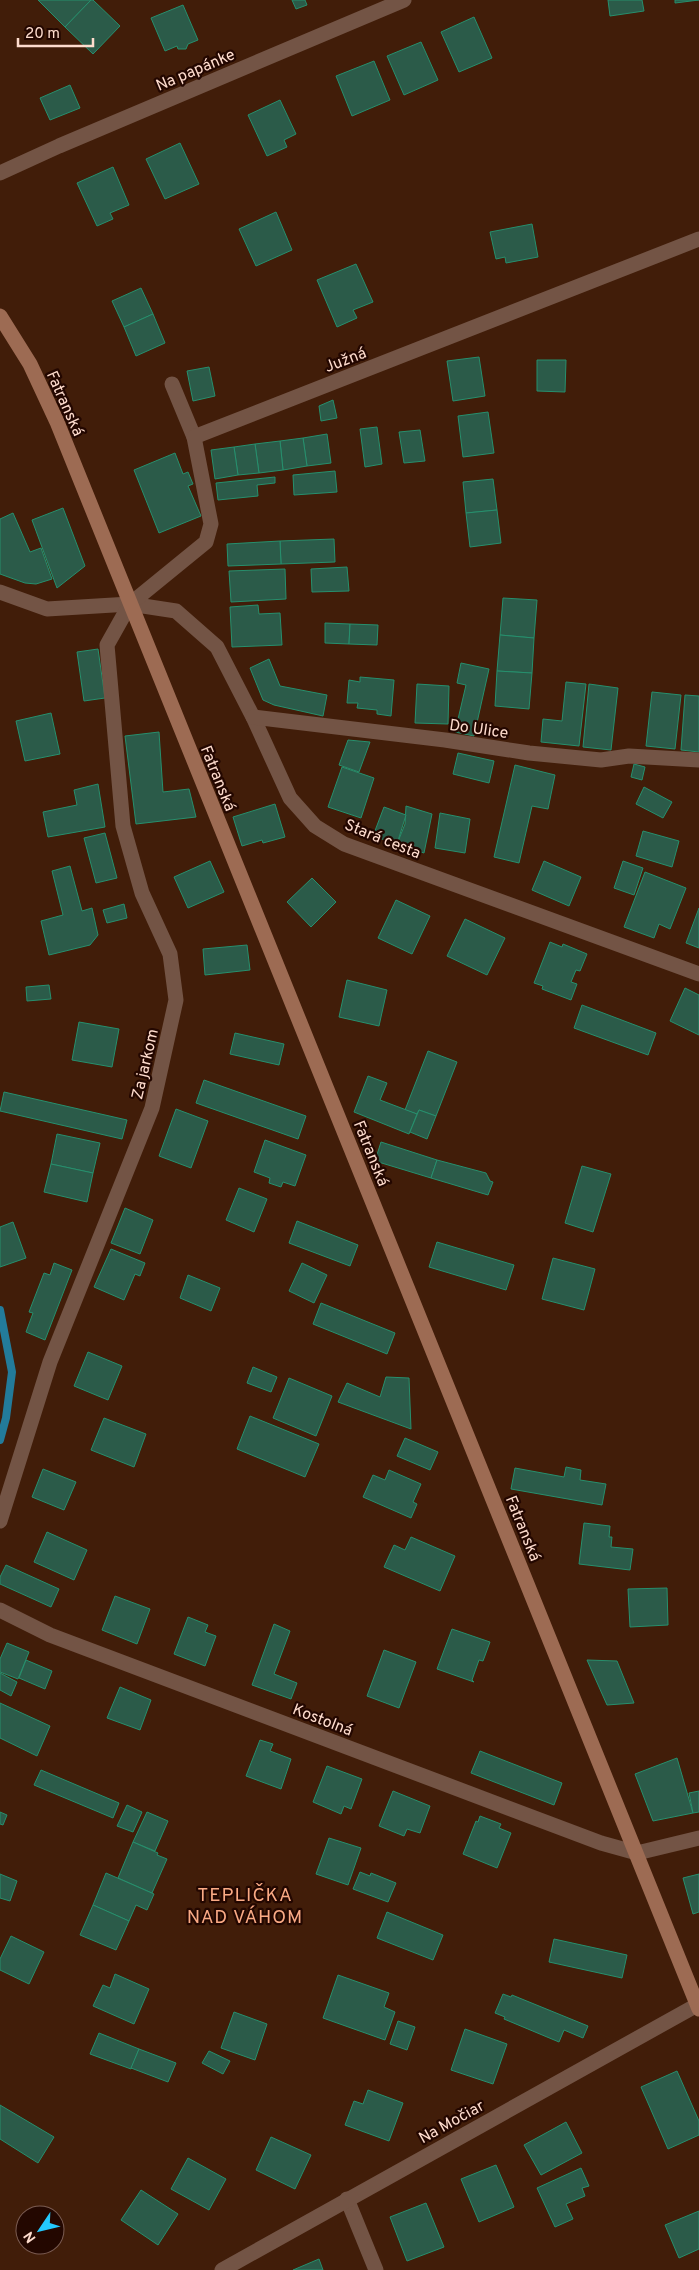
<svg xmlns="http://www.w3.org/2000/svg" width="699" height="2270" font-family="Overpass,sans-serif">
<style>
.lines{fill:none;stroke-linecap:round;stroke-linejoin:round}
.stream{stroke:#237b9a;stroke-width:8}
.building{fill:#2b5b49;stroke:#278f6d}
.street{stroke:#735445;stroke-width:15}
.secondary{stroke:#9d6b53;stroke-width:15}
.labels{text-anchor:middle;stroke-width:4.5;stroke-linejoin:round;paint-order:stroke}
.street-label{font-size:16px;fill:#fedccd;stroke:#230700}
.quarter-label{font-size:19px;letter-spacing:1px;fill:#fbab85;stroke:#230700}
</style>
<rect width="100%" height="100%" fill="#411d09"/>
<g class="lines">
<polyline class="stream" points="0,1310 12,1372 6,1418 0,1440"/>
</g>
<g class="building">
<polygon points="38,0 91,0 65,27"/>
<polygon points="91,0 93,0 120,26 93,54 65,27"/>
<polygon points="292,0 305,0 307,5 296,9"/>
<polygon points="608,0 642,0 644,11 610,16"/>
<polygon points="675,0 699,0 675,3"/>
<polygon points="183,5 198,40 188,44 186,49 178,49 177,46 165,51 151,18"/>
<polygon points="474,17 492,58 459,72 441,32"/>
<polygon points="421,42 438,80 404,95 387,56"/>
<polygon points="374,61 390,100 352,116 336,76"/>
<polygon points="70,85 80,108 50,120 40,98"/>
<polygon points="280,100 296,134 284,140 287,147 267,156 248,115"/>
<polygon points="180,143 199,184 165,199 146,159"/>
<polygon points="113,167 129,205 110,213 113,219 97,226 77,183"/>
<polygon points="276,212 292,250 256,266 239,229"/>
<polygon points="532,224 538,257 506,263 505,257 496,259 490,232"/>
<polygon points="356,264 373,302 353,310 357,318 337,327 317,280"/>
<polygon points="141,288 153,314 124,327 112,301"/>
<polygon points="153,314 165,343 136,356 124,327"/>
<polygon points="479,357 485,396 453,401 447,361"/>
<polygon points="537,360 566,360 565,392 537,391"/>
<polygon points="209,367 215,396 193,401 187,371"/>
<polygon points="333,400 337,418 321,421 319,406"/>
<polygon points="488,412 494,453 463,457 458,416"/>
<polygon points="377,427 382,464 365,467 360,429"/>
<polygon points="420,430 425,461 404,463 399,432"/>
<polygon points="327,434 331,463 307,466 303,438"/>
<polygon points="303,438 307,466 283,470 280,441"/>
<polygon points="280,441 283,470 259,473 255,444"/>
<polygon points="255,444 259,473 238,475 234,447"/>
<polygon points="234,447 238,475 215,479 211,450"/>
<polygon points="175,453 183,474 188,472 193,484 188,486 201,516 159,533 134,470"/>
<polygon points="335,471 337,492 294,495 293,475"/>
<polygon points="275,477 275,483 257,485 258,496 218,500 216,483"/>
<polygon points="493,479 497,510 466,513 463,482"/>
<polygon points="63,508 85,566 57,588 32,520"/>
<polygon points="497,510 501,543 470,547 466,513"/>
<polygon points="13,513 30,552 41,548 52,579 36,584 25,583 0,574 0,519"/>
<polygon points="334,539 335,562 281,564 280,541"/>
<polygon points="280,541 281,564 228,566 227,544"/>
<polygon points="347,567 349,591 312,592 311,569"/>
<polygon points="285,569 286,599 231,602 229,571"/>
<polygon points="503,598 537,600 534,638 500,635"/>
<polygon points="258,605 259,614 280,613 282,645 232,647 230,607"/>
<polygon points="325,623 350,624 349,644 325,643"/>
<polygon points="350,624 378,625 377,645 349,644"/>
<polygon points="500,635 534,638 532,673 497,671"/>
<polygon points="98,649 105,698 84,701 77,652"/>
<polygon points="269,659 280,686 327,695 323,716 274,705 263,700 250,668"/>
<polygon points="461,663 489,669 474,736 455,732 466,685 457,683"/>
<polygon points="497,671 532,673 529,709 495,706"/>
<polygon points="360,677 394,680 391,716 377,714 377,710 357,708 358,703 347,703 349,680 360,682"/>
<polygon points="566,682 586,684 579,746 541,742 543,719 562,721"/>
<polygon points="417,684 449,686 448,724 415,723"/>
<polygon points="589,684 618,688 611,750 583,747"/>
<polygon points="652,692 681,695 675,749 646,746"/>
<polygon points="685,695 699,696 699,752 681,750"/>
<polygon points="51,713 60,754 25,761 16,721"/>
<polygon points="159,732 163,792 189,789 196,817 136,824 125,736"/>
<polygon points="348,740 370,742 359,772 339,765"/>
<polygon points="458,753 494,761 489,783 453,774"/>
<polygon points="634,764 645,767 642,780 631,777"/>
<polygon points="515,765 555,775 548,809 532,806 519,863 494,857"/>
<polygon points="342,767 374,778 361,818 328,807"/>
<polygon points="98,784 105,827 48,837 43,812 77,805 74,790"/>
<polygon points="644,787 672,802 663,818 636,804"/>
<polygon points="275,804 285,837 263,843 262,840 242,846 233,817"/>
<polygon points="406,806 432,814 424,853 397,844 405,824"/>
<polygon points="384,807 406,815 397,844 373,836"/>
<polygon points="440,813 470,819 465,853 435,848"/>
<polygon points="643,831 679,841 672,867 636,856"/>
<polygon points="105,833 117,878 96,883 84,838"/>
<polygon points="210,861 224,892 188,908 174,877"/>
<polygon points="544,861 581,877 569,906 532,890"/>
<polygon points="623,861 643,868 634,895 614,888"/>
<polygon points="70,866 82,911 92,908 98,935 90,945 49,955 41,921 63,915 52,871"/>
<polygon points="645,872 686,888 670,929 659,924 654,938 624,927"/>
<polygon points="312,878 336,902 311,927 287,902"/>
<polygon points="396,900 430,916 412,954 378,938"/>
<polygon points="124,904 127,918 107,923 103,910"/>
<polygon points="699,908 699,948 686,943"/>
<polygon points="465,919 505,938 487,975 447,956"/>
<polygon points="550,942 562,947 563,944 587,954 580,971 576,970 571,982 577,984 571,1000 542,989 543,986 534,983"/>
<polygon points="247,945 250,970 205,975 203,949"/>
<polygon points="347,980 387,990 379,1026 339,1017"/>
<polygon points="49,985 51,999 27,1001 26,987"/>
<polygon points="685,988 699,995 699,1035 670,1021"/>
<polygon points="582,1005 656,1033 648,1055 574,1028"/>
<polygon points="79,1022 119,1029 112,1067 72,1060"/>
<polygon points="235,1033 284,1044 279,1065 230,1054"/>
<polygon points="428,1051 457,1062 436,1116 419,1110 417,1114 405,1110"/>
<polygon points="368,1076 387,1083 380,1100 417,1114 409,1134 354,1112"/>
<polygon points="204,1080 306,1116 298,1139 196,1103"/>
<polygon points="4,1092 127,1120 122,1139 0,1111"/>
<polygon points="176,1109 208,1121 191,1168 159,1156"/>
<polygon points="419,1110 436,1116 427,1139 410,1132"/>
<polygon points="57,1134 100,1143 93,1173 51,1164"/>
<polygon points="265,1140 306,1155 295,1186 283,1182 281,1187 269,1183 270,1178 254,1172"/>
<polygon points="381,1142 437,1160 431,1178 375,1161"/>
<polygon points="437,1160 486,1173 490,1181 493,1182 488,1195 431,1178"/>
<polygon points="51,1164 93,1173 87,1202 44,1192"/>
<polygon points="582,1166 611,1174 593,1232 565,1223"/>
<polygon points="239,1188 267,1199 254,1232 226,1220"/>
<polygon points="125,1208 153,1220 140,1254 111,1243"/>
<polygon points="297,1221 358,1245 350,1266 289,1243"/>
<polygon points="13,1222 26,1258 0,1267 0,1227"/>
<polygon points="437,1242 514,1265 506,1290 429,1267"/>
<polygon points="111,1249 145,1263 140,1276 135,1274 124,1300 94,1287"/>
<polygon points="553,1258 595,1269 584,1310 542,1299"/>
<polygon points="54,1263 72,1270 45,1340 26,1332 33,1313 29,1312 44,1273 50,1275"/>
<polygon points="302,1263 327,1275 314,1303 289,1291"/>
<polygon points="188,1275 220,1288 211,1311 180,1298"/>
<polygon points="321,1303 395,1333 387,1354 313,1324"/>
<polygon points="88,1352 122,1366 108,1400 74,1386"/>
<polygon points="253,1367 277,1377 271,1392 247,1383"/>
<polygon points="386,1377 409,1378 411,1429 338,1402 347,1383 380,1397"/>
<polygon points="289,1378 332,1396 316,1436 273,1418"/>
<polygon points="250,1416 319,1444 305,1477 237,1449"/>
<polygon points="104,1418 146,1434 134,1467 91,1450"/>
<polygon points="405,1438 438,1452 430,1470 397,1456"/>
<polygon points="566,1467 581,1470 580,1480 606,1484 602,1505 511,1489 515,1468 564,1477"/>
<polygon points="43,1469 76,1482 64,1510 32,1497"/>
<polygon points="389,1470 421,1484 413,1502 417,1504 411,1518 363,1497 373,1475 385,1480"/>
<polygon points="584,1523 610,1526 609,1537 612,1537 611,1547 633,1549 630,1570 579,1564"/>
<polygon points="47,1532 87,1550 74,1580 34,1562"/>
<polygon points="411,1537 455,1556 440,1591 384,1567 394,1545 405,1550"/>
<polygon points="6,1565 59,1589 51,1607 0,1584 0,1577"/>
<polygon points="667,1588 668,1625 630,1627 628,1589"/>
<polygon points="115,1596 150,1609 137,1644 102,1630"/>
<polygon points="188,1617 208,1625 205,1632 216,1636 205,1666 174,1654"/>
<polygon points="274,1624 290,1631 274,1674 297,1683 291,1699 252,1685"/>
<polygon points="452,1629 490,1642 483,1661 479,1660 472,1680 474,1682 437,1669"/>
<polygon points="7,1643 29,1652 18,1679 0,1672 0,1659"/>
<polygon points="384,1650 416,1662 399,1708 367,1696"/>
<polygon points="26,1660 52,1671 45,1689 19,1678"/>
<polygon points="587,1660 617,1661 634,1703 607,1705"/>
<polygon points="0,1673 17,1682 11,1696 0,1690"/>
<polygon points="120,1687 151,1700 140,1730 107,1718"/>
<polygon points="0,1703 50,1726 37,1756 0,1738"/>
<polygon points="260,1740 273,1744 270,1751 291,1759 281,1789 246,1776"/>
<polygon points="480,1751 562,1783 554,1805 471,1773"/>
<polygon points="677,1758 693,1813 653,1821 635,1774"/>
<polygon points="327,1766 362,1779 351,1809 344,1806 341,1814 313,1802"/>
<polygon points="41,1770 119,1803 113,1818 34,1785"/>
<polygon points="393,1791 430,1806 420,1833 407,1829 404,1836 379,1826"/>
<polygon points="699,1791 699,1812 693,1813 689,1793"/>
<polygon points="127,1805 142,1812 133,1832 117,1826"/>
<polygon points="0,1812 7,1815 3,1825 0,1824"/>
<polygon points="147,1812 168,1821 155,1851 133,1842"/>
<polygon points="480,1816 501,1824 499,1828 511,1833 497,1868 463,1854 476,1821 478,1822"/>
<polygon points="329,1838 361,1848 348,1885 316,1874"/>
<polygon points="133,1842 158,1853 157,1855 167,1859 152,1893 118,1878"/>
<polygon points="360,1872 370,1876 371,1873 396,1883 388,1902 353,1889"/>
<polygon points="106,1873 154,1894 147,1910 136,1905 129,1921 93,1905"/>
<polygon points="0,1874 17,1881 10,1901 0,1898"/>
<polygon points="699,1874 699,1912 693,1914 683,1878"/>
<polygon points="93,1905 129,1921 116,1950 80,1935"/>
<polygon points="387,1912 443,1935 433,1960 377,1938"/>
<polygon points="11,1936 44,1952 29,1984 0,1970 0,1959"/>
<polygon points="554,1939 627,1955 622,1978 549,1962"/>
<polygon points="115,1974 149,1989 134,2024 93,2006 103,1985 110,1988"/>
<polygon points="338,1975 389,1993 384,2007 395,2012 385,2040 323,2018"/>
<polygon points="503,1994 511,1997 512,1995 588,2026 583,2038 564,2030 559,2042 504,2019 505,2017 495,2013"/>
<polygon points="234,2012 267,2024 255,2060 221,2048"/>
<polygon points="398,2021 415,2027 407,2050 390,2044"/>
<polygon points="465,2029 507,2044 493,2084 451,2070"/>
<polygon points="99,2033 139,2049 131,2069 90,2054"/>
<polygon points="139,2049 176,2063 168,2082 131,2068"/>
<polygon points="209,2051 230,2061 223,2074 202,2063"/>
<polygon points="677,2071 699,2121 699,2135 668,2149 641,2087"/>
<polygon points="368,2090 403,2103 389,2141 345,2125 354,2101 363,2104"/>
<polygon points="0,2105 54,2137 38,2163 0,2139"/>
<polygon points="566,2122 582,2153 541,2175 524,2145"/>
<polygon points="271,2137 311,2155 295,2189 256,2170"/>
<polygon points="188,2158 226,2179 209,2210 171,2189"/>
<polygon points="496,2165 514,2207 479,2222 461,2179"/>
<polygon points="581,2168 589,2186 582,2188 585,2196 566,2204 573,2219 555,2227 537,2188"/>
<polygon points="141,2190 178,2214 158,2245 121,2220"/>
<polygon points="426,2203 444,2247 407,2261 390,2217"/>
<polygon points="699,2211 699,2249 679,2258 665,2225"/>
<polygon points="319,2259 323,2270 293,2270"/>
</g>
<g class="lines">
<g class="street">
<polyline points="0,173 59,146 404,0"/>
<polyline points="172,384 194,437"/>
<polyline points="0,592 47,609 130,604 176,611 217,647 253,717 290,798 315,826 344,844 699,974"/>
<polyline points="253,717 445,740 529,753 601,760 629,756 699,760"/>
<polyline points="0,1521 50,1362 152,1108 176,1000 170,954 142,893 123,826 107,645 130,604 206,542 211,524 194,437 699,239"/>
<polyline points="0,1610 50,1635 601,1843 637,1853 699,1838"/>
<polyline points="347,2199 376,2270"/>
<polyline points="222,2270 697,2005"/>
</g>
<polyline class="secondary" points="0,316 30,364 57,422 699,2009"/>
</g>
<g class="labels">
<g class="street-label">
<text transform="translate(195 69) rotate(-23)" y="6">Na papánke</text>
<text transform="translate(345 359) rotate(-21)" y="6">Južná</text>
<text transform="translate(66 403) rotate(66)" y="6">Fatranská</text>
<text transform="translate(479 728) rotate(8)" y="6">Do Ulice</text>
<text transform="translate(219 778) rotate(68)" y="6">Fatranská</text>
<text transform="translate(383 838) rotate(22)" y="6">Stará cesta</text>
<text transform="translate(144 1064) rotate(-77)" y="6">Za jarkom</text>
<text transform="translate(372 1153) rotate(68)" y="6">Fatranská</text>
<text transform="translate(524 1528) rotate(68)" y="6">Fatranská</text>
<text transform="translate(323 1719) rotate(21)" y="6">Kostolná</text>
<text transform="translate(451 2121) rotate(-29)" y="6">Na Močiar</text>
</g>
<g class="quarter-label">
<text x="245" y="1901">TEPLIČKA<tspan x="245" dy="22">NAD VÁHOM</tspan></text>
</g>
</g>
<g transform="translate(40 2230) rotate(235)"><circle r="24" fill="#230700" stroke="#7b5c52"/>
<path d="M0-4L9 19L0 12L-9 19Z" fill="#23c9fe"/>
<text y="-8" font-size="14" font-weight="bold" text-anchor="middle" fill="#fedccd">N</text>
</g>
<path d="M18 38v8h75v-8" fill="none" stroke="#fedccd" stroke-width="2.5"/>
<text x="25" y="38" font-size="15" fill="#fedccd" stroke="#230700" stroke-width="4" paint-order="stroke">20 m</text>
</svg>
